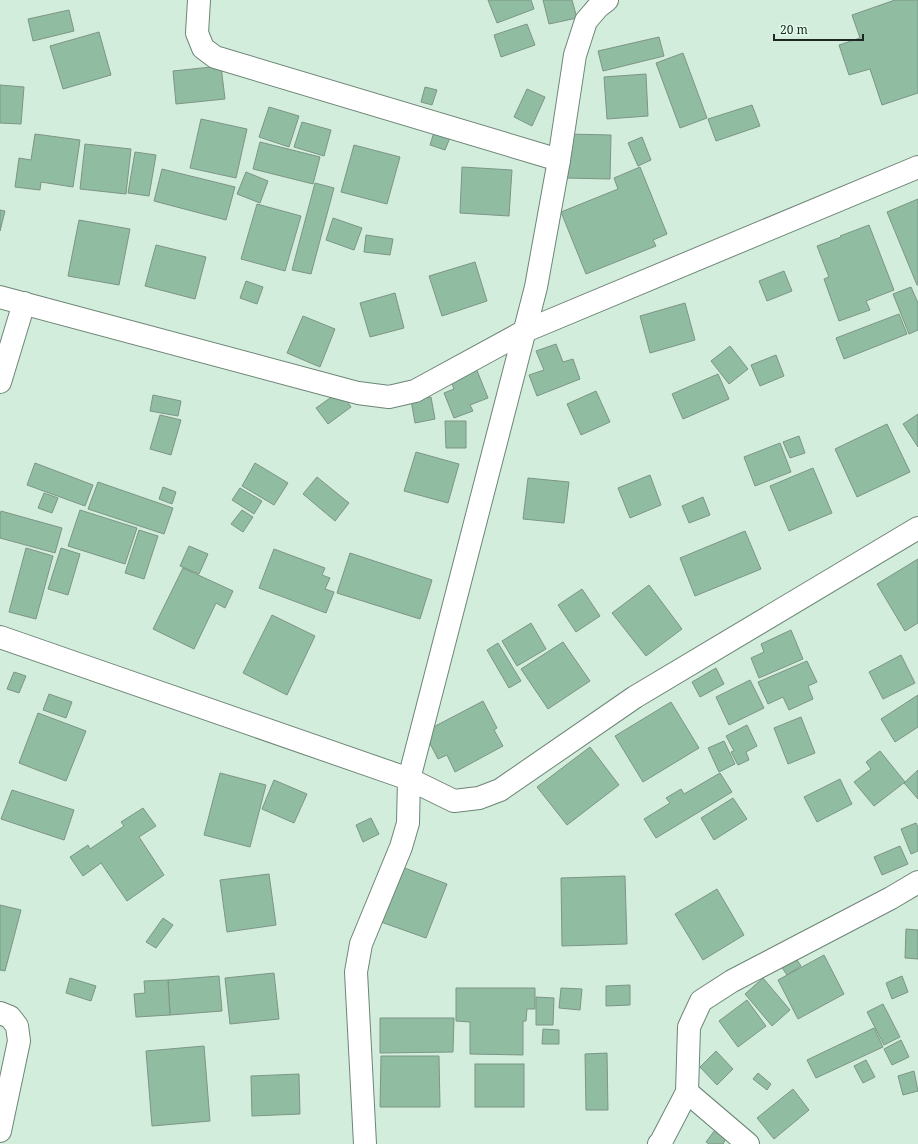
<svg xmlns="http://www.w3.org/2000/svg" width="918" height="1144" font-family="'Noto Serif',serif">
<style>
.building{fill:#90bca1;stroke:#7d9586}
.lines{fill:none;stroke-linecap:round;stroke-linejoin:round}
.minor-casing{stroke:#6d8576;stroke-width:24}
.minor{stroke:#fff;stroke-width:22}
</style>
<rect width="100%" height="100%" fill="#d3eddc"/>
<g class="building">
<polygon points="488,0 531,0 534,9 497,23"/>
<polygon points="543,0 572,0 577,18 549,24"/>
<polygon points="895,0 918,0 918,93 882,105 870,69 849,75 839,45 860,38 852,15"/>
<polygon points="69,10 74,31 33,41 28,19"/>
<polygon points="527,24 535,45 501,57 494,35"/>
<polygon points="99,32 111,75 63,89 50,46"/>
<polygon points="659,37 664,56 603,71 598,51"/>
<polygon points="683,53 707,118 680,128 656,63"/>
<polygon points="221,66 225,99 176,104 173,71"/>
<polygon points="646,74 648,116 607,119 604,77"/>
<polygon points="0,85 24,87 21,124 0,123"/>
<polygon points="425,87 437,90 432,105 421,102"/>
<polygon points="527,89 545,97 532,126 514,117"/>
<polygon points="752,105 760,126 716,141 708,119"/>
<polygon points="269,107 299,116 289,147 259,137"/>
<polygon points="201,119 247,129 236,178 190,168"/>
<polygon points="302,122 331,130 324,156 294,147"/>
<polygon points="435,129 451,135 445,150 430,145"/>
<polygon points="35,134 80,140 73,187 41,182 40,190 15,187 19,158 31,160"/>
<polygon points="567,134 611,135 610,179 566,178"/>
<polygon points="642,137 651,160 638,166 628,143"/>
<polygon points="260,142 320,157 313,184 253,169"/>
<polygon points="85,144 131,149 126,194 80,189"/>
<polygon points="354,145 400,157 387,204 341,192"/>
<polygon points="135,152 156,155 149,196 128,193"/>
<polygon points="462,167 512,170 509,216 460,213"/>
<polygon points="640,167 667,234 653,240 656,246 586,274 561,212 618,189 614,178"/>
<polygon points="162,169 235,187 226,220 154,201"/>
<polygon points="246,172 268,181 260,203 237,194"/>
<polygon points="315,183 334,188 311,274 292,270"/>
<polygon points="918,199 918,285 917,285 887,212"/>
<polygon points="257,204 301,216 285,271 241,259"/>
<polygon points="0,210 5,211 0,231"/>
<polygon points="333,218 362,228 354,250 326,240"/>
<polygon points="79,220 130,229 119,285 68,276"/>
<polygon points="869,225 894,290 866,301 870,310 839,321 824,279 829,277 817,246 841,237 840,236"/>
<polygon points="366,235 393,239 390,255 364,252"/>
<polygon points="156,245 206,257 195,299 145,286"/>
<polygon points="475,262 487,301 442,316 429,276"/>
<polygon points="784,271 792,291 767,301 759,281"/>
<polygon points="246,281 263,287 257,304 240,298"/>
<polygon points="911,287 918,303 918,330 909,334 893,294"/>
<polygon points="395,293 404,328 370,337 360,303"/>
<polygon points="685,303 695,340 650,353 640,316"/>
<polygon points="899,314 907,334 844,359 836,338"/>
<polygon points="303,316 335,329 320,367 287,353"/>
<polygon points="556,344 563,362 573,359 580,379 537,396 529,375 544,370 536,351"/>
<polygon points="730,346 748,369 729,384 711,361"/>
<polygon points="776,355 784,376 760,386 751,365"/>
<polygon points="476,368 488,398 470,405 473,411 454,418 444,393 454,389 450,378"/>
<polygon points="718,374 729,399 683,419 672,394"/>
<polygon points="340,391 351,407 328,424 316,408"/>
<polygon points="596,391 610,422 581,435 567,404"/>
<polygon points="153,395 181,401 178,416 150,411"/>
<polygon points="431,397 435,419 415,423 411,400"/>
<polygon points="918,414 918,447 903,424"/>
<polygon points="160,415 181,420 171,455 150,449"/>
<polygon points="445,421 466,421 466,448 446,448"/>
<polygon points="887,424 910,472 857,497 835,449"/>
<polygon points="799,436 805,453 790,458 783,442"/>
<polygon points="780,443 791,472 755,486 744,457"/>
<polygon points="416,452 459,464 448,503 404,491"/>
<polygon points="35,463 93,485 85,506 27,485"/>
<polygon points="255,463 288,483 274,505 242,486"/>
<polygon points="813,468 832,513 789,531 770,486"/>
<polygon points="650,475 661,505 630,518 618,488"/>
<polygon points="317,477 349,503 335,521 303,494"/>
<polygon points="528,478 569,482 564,523 523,519"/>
<polygon points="98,482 173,508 164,534 88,509"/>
<polygon points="163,487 176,492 172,504 159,499"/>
<polygon points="240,488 262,501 254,514 232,500"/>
<polygon points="44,493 58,498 52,513 38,508"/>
<polygon points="703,497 710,515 689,523 682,506"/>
<polygon points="80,510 137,528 125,564 68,546"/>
<polygon points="242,510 253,517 243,532 231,524"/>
<polygon points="1,511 62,528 55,553 0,538 0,515"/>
<polygon points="139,530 158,536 144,579 125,573"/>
<polygon points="745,531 761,569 695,596 680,558"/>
<polygon points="189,546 208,554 199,574 180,566"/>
<polygon points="26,548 53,556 36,619 9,612"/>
<polygon points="61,548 80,554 68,595 48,589"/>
<polygon points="274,549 325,568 322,575 330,578 325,589 334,592 326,613 259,588"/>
<polygon points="350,553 432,580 420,619 337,593"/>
<polygon points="918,559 918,623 905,631 877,584"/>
<polygon points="183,568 233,591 225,608 216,603 194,649 153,629"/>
<polygon points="649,585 682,629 646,656 612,613"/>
<polygon points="582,589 600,616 576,632 558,605"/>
<polygon points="272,615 315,636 287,695 243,673"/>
<polygon points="531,623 546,649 517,666 502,641"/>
<polygon points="791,630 803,659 759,678 751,658 764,652 761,644"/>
<polygon points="563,642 590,681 548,709 521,669"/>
<polygon points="498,643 521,681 509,688 487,650"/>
<polygon points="901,655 915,683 883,699 869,672"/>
<polygon points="807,661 817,682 808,686 813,699 789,710 783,697 768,704 758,682"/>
<polygon points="716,668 724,684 700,697 692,682"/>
<polygon points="14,672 26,676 19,693 7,689"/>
<polygon points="750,680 764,708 729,725 716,697"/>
<polygon points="49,694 72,702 66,718 43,710"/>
<polygon points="918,695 918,727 895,742 881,719"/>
<polygon points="483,701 497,728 494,730 503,746 455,772 447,755 438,759 424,732"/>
<polygon points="671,702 699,748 643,782 615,736"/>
<polygon points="38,713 86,731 66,781 19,763"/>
<polygon points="801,717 815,753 788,764 774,728"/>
<polygon points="747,725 757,746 746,752 749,760 738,765 731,752 734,751 726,736"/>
<polygon points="724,741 735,764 719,772 708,748"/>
<polygon points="590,747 619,785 567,825 537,787"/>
<polygon points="880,751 905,782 874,806 854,782 871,769 866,762"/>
<polygon points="918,770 918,799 904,783"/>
<polygon points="220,773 266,785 250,847 204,835"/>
<polygon points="720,773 732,792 656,838 644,819 670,803 666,798 681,789 684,794"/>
<polygon points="840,779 852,804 817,822 804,797"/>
<polygon points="274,780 307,794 294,823 262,809"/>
<polygon points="12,790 74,810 64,840 1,819"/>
<polygon points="733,798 747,819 714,840 701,818"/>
<polygon points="143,808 156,826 139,837 164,875 127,901 101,863 83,876 70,857 88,845 90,849 124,826 121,822"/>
<polygon points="371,818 379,834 363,842 356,825"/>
<polygon points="916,823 918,827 918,851 911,854 901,829"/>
<polygon points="900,846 908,864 882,875 874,857"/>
<polygon points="402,867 447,884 426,938 381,922"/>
<polygon points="269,874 276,925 227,932 220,880"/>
<polygon points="625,876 627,944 562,946 561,878"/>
<polygon points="717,889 744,935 703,960 675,914"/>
<polygon points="0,905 21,910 5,971 0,970"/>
<polygon points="163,918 173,925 156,948 146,942"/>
<polygon points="906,929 918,930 918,959 905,958"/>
<polygon points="791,951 801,966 787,975 777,960"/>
<polygon points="824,955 844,994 798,1019 778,980"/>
<polygon points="274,973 279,1019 230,1024 225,978"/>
<polygon points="219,976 222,1011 170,1015 168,980"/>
<polygon points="902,976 908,992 892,999 886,983"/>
<polygon points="70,978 96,986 91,1001 66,993"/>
<polygon points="763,978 790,1010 772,1026 745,994"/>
<polygon points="168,980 170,1015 136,1017 134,994 145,993 144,981"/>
<polygon points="630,985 630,1005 606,1006 606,986"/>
<polygon points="456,988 535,988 535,1009 527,1009 526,1021 523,1021 523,1055 470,1054 470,1022 456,1021"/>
<polygon points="561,988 582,989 580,1010 559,1008"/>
<polygon points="536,997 554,998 553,1025 536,1025"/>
<polygon points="747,1000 766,1026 738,1047 719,1021"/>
<polygon points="883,1004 900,1037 884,1045 867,1012"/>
<polygon points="380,1018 454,1018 453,1052 380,1053"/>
<polygon points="874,1028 883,1047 816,1078 807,1060"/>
<polygon points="543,1029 559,1030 559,1044 542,1044"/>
<polygon points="901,1040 909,1057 892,1065 884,1049"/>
<polygon points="204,1046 210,1121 152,1126 146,1051"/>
<polygon points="716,1051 733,1069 717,1085 700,1067"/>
<polygon points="607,1053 608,1110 586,1110 585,1054"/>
<polygon points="381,1056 439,1056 440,1107 380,1107"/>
<polygon points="866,1060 875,1077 863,1083 854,1066"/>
<rect x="475" y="1064" width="49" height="43"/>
<polygon points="914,1071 918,1091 903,1095 898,1076"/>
<polygon points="758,1073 771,1084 767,1090 753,1079"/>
<polygon points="299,1074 300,1114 252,1116 251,1076"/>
<polygon points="793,1089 809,1110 774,1139 757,1118"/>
<polygon points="715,1130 726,1139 723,1144 709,1144 706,1142"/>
</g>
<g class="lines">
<g class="minor-casing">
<g id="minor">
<polyline points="199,0 197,33 203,48 215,57 559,160"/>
<polyline points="0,297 358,393 389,397 415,391 525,331 918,167"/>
<polyline points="0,382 24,303"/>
<polyline points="0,637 409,779 454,801 479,798 500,790 635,697 918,528"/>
<polyline points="0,1013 10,1017 17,1026 19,1041 0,1131"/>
<polyline points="687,1092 748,1144"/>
<polyline points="365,1144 356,972 361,944 401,847 408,823 409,779 536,287 559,160 575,55 586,21 598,7 607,0"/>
<polyline points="659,1144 661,1142 687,1092 689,1027 701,1001 732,981 891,898 918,882"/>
</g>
</g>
<use href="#minor" class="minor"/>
</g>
<path d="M774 34v6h89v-6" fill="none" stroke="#1d2620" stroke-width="2"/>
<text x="780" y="34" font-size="12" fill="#1d2620" stroke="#e0faea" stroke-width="3" paint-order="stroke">20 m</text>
</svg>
